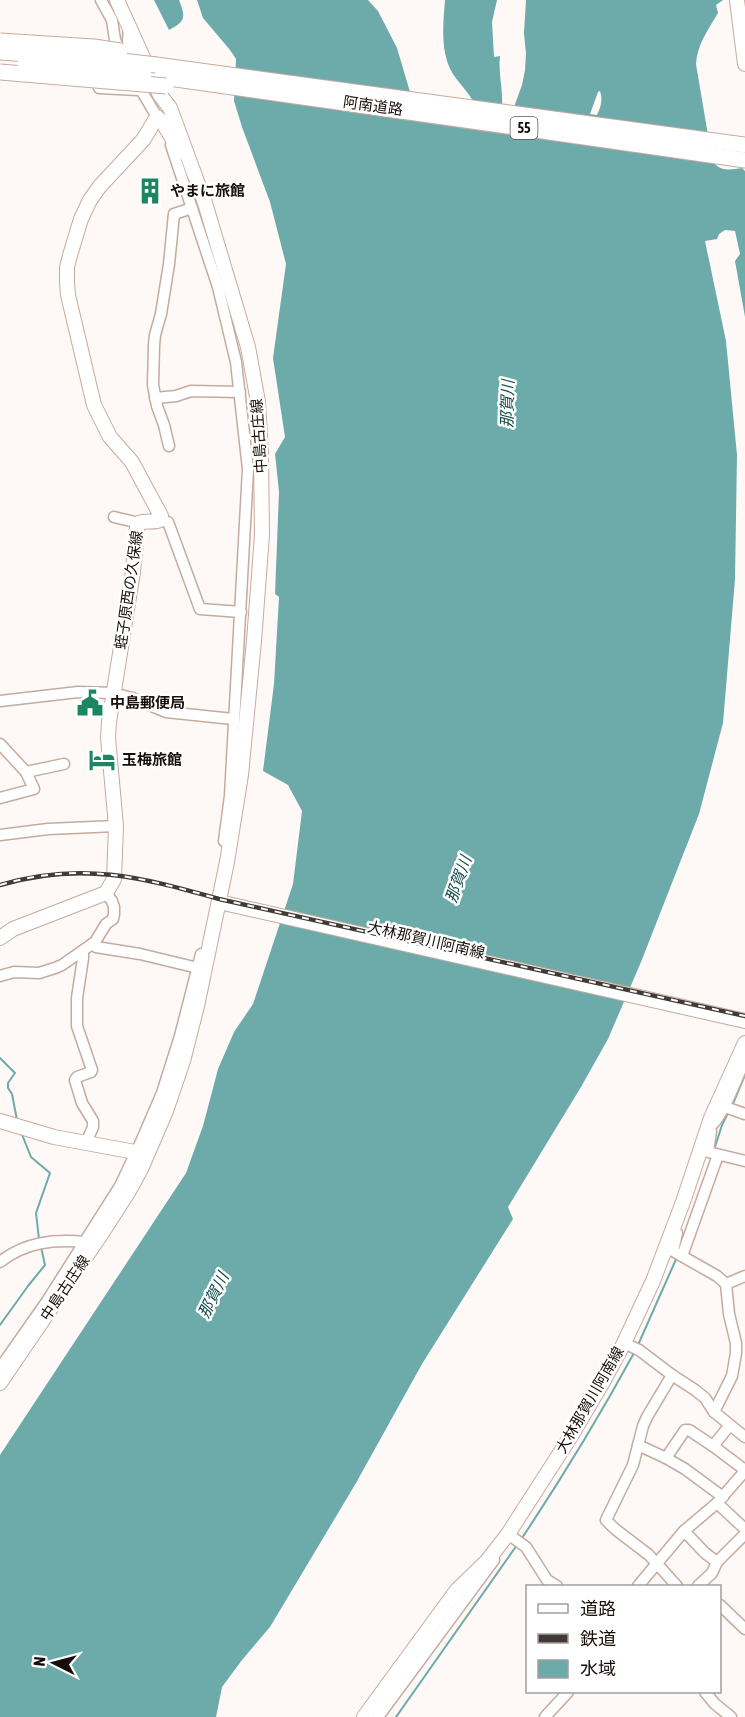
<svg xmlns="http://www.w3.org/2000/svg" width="745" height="1717" font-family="'Asap Condensed','Noto Sans JP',sans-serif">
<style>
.water{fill:#6dabab;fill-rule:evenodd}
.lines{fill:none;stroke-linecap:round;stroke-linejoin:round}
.stream{stroke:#6dabab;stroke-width:2}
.minor-casing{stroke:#c5ab9e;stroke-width:13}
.major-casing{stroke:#c5ab9e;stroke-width:16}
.highway-casing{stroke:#c5ab9e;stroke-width:17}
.minor{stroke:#fff;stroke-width:10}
.major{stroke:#fff;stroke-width:14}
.highway{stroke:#fff;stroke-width:15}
.rail-casing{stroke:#423a36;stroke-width:4.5}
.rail{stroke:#fff;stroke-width:2;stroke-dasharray:7;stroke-linecap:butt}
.highway-bridge-casing{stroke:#c5ab9e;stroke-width:17;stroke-linecap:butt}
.highway-bridge{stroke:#fff;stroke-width:15}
.labels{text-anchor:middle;stroke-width:5;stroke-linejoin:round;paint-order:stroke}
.shield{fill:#fff;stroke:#5d5654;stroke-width:1.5}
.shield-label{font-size:14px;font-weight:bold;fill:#170e0a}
.street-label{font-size:15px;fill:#170e0a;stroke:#fff}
.poi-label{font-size:15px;font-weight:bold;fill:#170e0a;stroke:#fff;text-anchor:start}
.water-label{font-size:16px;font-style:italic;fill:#144b4c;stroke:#fff}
</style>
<rect width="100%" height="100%" fill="#fef9f6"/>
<g class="water">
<path d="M154 0H179C185 16 187 21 169 30Z"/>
<path d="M197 0H368L378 11 397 48 410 92 473 101C468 92 459 83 453 74 440 53 443 24 445 0H497L492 22 494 57 500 56C498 73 503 88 502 105L514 107 522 85 525 70 526 54 524 33 526 0H723L716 5 718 13C708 30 697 45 696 64L712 159C718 172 729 170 742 168L745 171V317L735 261 740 254 735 231 725 230 719 234 717 239 705 241 726 341 737 455 735 579 723 723 699 814 641 962 608 1039 581 1087 508 1207 513 1219 422 1364 356 1483 270 1627 242 1660 222 1687 216 1717H0V1455L186 1173 203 1126 218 1069 234 1032 253 1004 293 884 302 811 288 785 263 771 274 684 279 597 275 594 279 492 275 454 285 437 273 358 286 264 270 202 242 127 234 101 236 59 230 50 203 18ZM600 91C603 99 601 107 597 115L590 114 598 92Z"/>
</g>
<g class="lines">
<g class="stream">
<polyline points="0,1058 15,1073 8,1083 8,1088 12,1094 17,1120"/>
<polyline points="732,1106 745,1075"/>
<polyline points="21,1132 31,1157 50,1173 36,1213 39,1239"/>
<polyline points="714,1150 722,1125 729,1111"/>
<polyline points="0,1325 28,1286 45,1265 41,1247"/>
<polyline points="638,1345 677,1257"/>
<path d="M522 1538C562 1478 599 1417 634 1353"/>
<polyline points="396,1717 517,1545"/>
</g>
<g class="minor-casing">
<g id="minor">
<polyline points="101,0 112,20 115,40 121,54"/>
<polyline points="129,27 128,41 133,68"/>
<polyline points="137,83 157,117"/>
<polyline points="99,88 138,90"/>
<polyline points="171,145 218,287 236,362 248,469 230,796 224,841"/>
<polyline points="155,398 176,396 191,391 240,392"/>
<polyline points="169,446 164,425 157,406 153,385 154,345 155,335 161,314 169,264 174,214 192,208"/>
<polyline points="114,517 139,523"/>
<polyline points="160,520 168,522 200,609 241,612"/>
<polyline points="0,701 78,692 113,693 132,698 166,712 233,719"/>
<polyline points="0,744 26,772 64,764"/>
<polyline points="0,798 34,789 26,772"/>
<polyline points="0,835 48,829 116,826"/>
<polyline points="92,944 96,947 140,954 198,968"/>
<polyline points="83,951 83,958 77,998 77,1026 92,1070 91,1072 77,1077 75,1080 82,1103 93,1121 93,1127 86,1143"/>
<polyline points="0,976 14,972 39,973 55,968 62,965 95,942 106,924 113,919 114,914 114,907 112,901 106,893"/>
<polyline points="725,1107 745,1114"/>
<path d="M709 1127C721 1122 738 1075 745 1060"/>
<polyline points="711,1131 708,1152 745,1161"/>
<polyline points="677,1233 673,1251 717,1276 726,1284 729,1314 736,1343 736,1353 732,1376 714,1412"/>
<polyline points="682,1256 718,1155"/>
<path d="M0 1262C25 1242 54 1239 85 1242"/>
<polyline points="726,1284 745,1276"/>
<polyline points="624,1343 639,1350 672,1375 695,1390 705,1398 714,1412 745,1437"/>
<polyline points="0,1368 47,1301 120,1186 140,1144 162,1093 180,1036 201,954"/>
<polyline points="672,1375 647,1417 643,1426 633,1465 606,1520 615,1529 649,1555 677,1586"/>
<polyline points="730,1425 713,1446 745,1470"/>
<polyline points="638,1445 666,1458"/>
<polyline points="713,1446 689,1430 685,1430 666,1458 685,1469 723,1497"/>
<polyline points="717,1503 745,1529"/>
<polyline points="684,1531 705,1553 717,1562"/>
<polyline points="508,1534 526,1547 547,1580 557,1586"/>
<polyline points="638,1586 684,1531 717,1503 745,1471"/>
<polyline points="698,1586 712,1573 717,1562 745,1534"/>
<polyline points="720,1605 745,1629"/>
<polyline points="705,1692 715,1704 731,1717"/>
<polyline points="378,1717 494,1560"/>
<polyline points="545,1717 568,1692"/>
</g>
</g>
<g class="major-casing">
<g id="major">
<polyline points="737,0 745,64"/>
<polyline points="219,902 745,1021"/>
<path d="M0 938 13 929 106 893 114 879 116 826 108 738 109 722 133 572 137 528 139 523C146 520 154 523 160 520L161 516 132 462 110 437 94 405 68 295 67 282V267L71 252 81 219 90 200 100 186 143 140 157 117 163 123 180 151"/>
<polyline points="0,1121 54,1137 135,1152 137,1157 132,1172"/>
<polyline points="0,1383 102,1233 129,1191 141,1169 166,1111 183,1061 197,1006 227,862 241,775 254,641 262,535 261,453 258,402 248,347 205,203 170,108 160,95 117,0"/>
<polyline points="364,1717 457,1590 487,1561 508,1534 571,1436 604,1380 624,1343 653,1281 683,1202 711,1118 745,1043"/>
</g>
</g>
<g class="highway-casing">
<g id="highway">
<polyline points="156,65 745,145"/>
<polyline points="162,77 745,160"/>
</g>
</g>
<use href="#minor" class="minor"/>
<use href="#major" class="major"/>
<use href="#highway" class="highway"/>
<g class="rail-casing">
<path id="rail" d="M0 885C81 861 141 877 219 899L745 1016"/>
</g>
<use href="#rail" class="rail"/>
<g class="highway-bridge-casing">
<g id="highway-bridge">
<polyline points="0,41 94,47 120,51"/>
<polyline points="0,52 114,60 156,65"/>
<polyline points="25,64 144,75"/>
<polyline points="0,72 166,86"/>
</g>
</g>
<use href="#highway-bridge" class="highway-bridge"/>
</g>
<defs>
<g id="building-bare" transform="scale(2.07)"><path d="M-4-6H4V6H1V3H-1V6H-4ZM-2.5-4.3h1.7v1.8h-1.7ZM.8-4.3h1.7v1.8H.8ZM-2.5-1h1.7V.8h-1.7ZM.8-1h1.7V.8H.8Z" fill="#1c8662" stroke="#fff" stroke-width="2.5" paint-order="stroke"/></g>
<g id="civic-bare" transform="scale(2.07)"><path d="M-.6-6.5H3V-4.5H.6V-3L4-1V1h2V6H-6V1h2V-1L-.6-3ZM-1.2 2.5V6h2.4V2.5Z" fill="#1c8662" stroke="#fff" stroke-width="2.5" paint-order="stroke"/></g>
<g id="hotel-bare" transform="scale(2.07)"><path d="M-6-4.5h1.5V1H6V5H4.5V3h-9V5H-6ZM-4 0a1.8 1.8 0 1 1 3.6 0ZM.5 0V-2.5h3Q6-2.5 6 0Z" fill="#1c8662" stroke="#fff" stroke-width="2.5" paint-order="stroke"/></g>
</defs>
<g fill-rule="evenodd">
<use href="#building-bare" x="150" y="191"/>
<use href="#civic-bare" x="90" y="703"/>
<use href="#hotel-bare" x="102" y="760"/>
</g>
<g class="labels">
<rect class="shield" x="510.5" y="117" width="27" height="22" rx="4.5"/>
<g class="shield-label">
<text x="524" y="133">55</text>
</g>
<g class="street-label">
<text transform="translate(373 106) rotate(8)" y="5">阿南道路</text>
<text transform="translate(259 436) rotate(-94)" y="5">中島古庄線</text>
<text transform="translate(129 590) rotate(-82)" y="5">蛭子原西の久保線</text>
<text transform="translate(426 940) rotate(13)" y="5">大林那賀川阿南線</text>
<text transform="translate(65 1288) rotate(-56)" y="5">中島古庄線</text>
<text transform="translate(590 1400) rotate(-60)" y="5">大林那賀川阿南線</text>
</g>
<g class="poi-label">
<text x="170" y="196">やまに旅館</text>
<text x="110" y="708">中島郵便局</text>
<text x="122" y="765">玉梅旅館</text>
</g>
<g class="water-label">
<text transform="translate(507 404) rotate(-89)" y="6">那賀川</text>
<text transform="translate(458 879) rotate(-71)" y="6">那賀川</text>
<text transform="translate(213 1295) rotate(-64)" y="6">那賀川</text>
</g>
</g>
<rect x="526" y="1585" width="195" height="108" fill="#ffffff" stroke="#a29f9d" stroke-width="1.5"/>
<rect x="538" y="1604" width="30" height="9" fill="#ffffff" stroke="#a29f9d" stroke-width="1.5"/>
<text x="580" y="1615" font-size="18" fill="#170e0a">道路</text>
<rect x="538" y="1634" width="30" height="9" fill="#423a36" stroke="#a29f9d" stroke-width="1.5"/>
<text x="580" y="1645" font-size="18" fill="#170e0a">鉄道</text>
<rect x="538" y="1660" width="30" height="18" fill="#6dabab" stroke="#a29f9d" stroke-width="1.5"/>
<text x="580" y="1675" font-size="18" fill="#170e0a">水域</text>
<g transform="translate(54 1663) rotate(276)" stroke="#ffffff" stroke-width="4.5" paint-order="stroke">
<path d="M0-4.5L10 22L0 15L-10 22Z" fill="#170e0a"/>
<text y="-9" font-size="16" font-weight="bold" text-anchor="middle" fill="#170e0a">N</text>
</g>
</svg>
